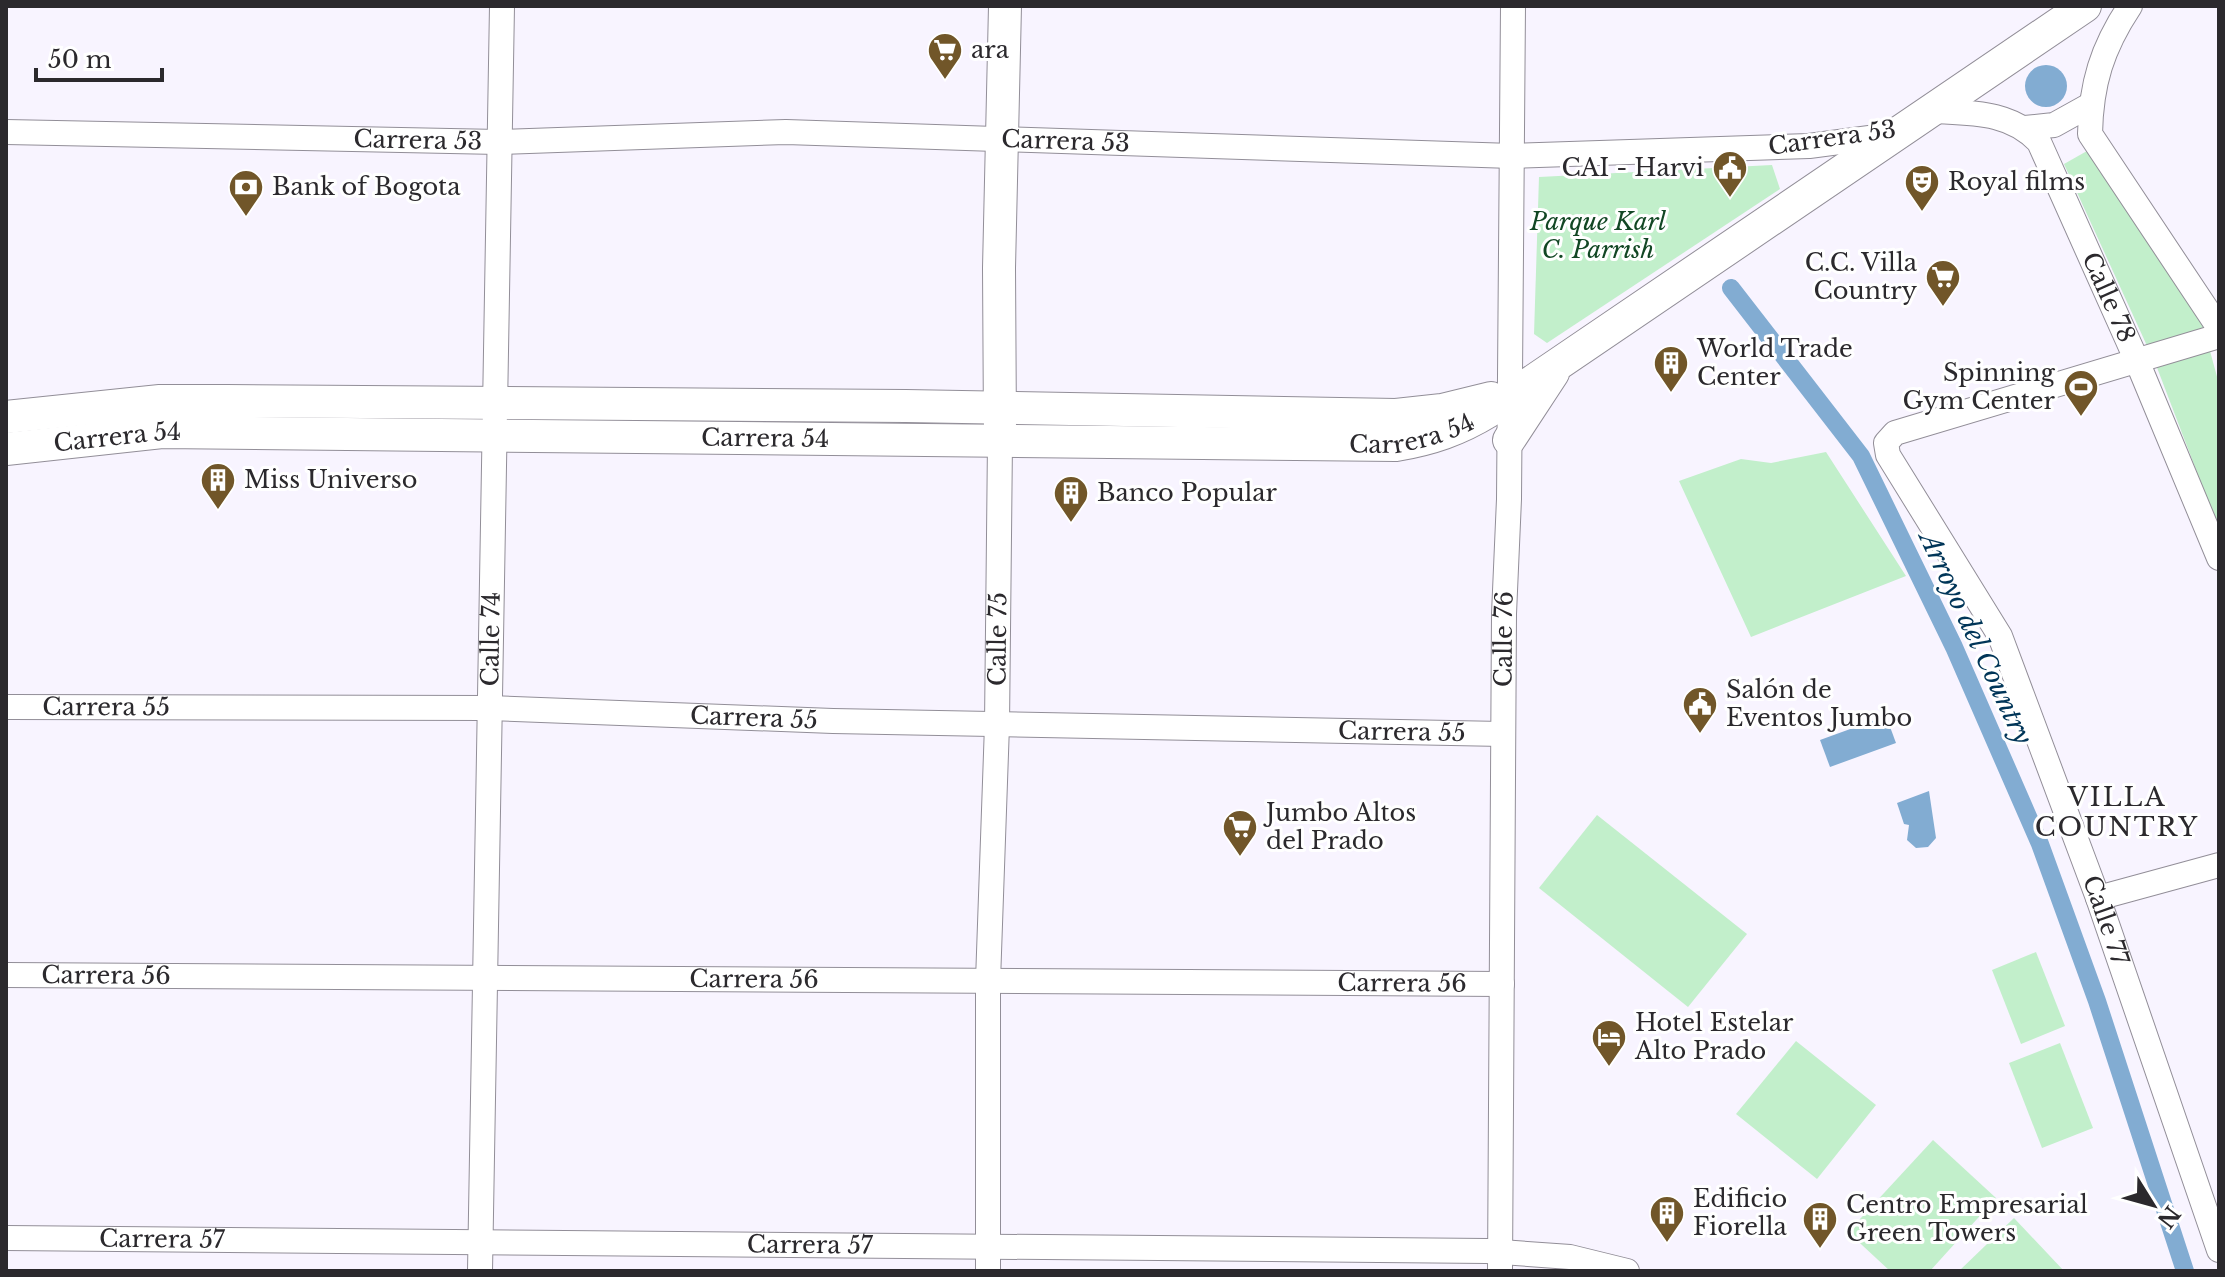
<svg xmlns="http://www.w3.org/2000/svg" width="2225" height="1277" font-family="'Libre Baskerville',serif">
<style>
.green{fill:#c2efcb}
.water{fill:#82acd2}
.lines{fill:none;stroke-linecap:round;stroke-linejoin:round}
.canal{stroke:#82acd2;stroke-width:18}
.minor-casing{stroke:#928e98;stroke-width:26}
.major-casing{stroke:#928e98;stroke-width:34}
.minor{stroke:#fff;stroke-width:24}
.major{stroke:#fff;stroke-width:32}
.labels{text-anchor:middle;stroke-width:6;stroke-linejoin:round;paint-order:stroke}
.poi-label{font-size:24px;fill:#2b292d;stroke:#fff;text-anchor:start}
.street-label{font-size:24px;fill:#2b292d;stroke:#fff}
.park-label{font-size:24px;font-style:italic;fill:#124724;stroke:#fff}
.water-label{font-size:26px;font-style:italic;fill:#003558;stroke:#fff}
.neighbourhood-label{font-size:26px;letter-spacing:2px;fill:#2b292d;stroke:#fff}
</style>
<rect width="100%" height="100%" fill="#f8f4ff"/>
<g class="green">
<polygon points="2087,151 2205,329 2148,348 2064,164"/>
<polygon points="1772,165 1780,189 1547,343 1534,334 1539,177"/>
<polygon points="2210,351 2219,384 2219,530 2156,365"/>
<polygon points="1826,452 1906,576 1751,637 1679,481 1741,459 1771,463"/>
<polygon points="1597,815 1747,934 1688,1007 1539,888"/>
<polygon points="2036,952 2065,1026 2021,1044 1992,970"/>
<polygon points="1796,1041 1876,1105 1817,1179 1736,1114"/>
<polygon points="2060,1043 2093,1128 2042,1148 2009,1063"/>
<polygon points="1933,1140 1996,1198 1930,1271 1890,1271 1848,1232"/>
<polygon points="2014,1218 2064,1271 1959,1271"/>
</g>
<g class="water">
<circle cx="2046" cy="86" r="21"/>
<polygon points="1886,716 1896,743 1830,767 1820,740"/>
<polygon points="1929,791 1936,838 1928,847 1916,848 1907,840 1909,825 1904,824 1897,803"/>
</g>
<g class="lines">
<polyline class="canal" points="1731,288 1861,456 1954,647 2040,844 2097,1001 2185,1271"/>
<g class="minor-casing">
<g id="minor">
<path d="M2130 6C2102 48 2091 84 2090 134L2219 328"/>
<path id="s1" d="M1935 111C1974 113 2011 112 2039 142L2137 361 2219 558"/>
<polyline points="2025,128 2054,125 2090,105"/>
<path id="s2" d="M6 132 499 142 786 132 1512 156 1809 146 1892 135"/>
<path id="s3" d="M2219 336 1895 433 1886 443 1888 455 2000 636 2098 898 2219 1250"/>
<path id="s4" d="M6 707 489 708 833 721 1503 734"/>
<polyline points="2098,898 2219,865"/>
<path id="s5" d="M6 975 1502 984"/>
<path id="s6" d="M6 1238 1487 1251 1570 1257 1627 1271"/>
<path id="s7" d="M480 1271 502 6"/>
<path id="s8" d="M988 1271V981L997 725 1000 441"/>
<path id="s9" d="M1500 1271 1504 614 1509 499 1513 6"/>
</g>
</g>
<g class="major-casing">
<g id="major">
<polyline points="6,417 160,401 226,401 906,406 1396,415 1442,410 1491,398"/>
<polyline points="1000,431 999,268 1005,6"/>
<polyline points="1509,440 1553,373"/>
<path id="s10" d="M6 449 162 432 1396 445C1431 439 1458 430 1489 411L2085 6"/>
</g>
</g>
<use href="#minor" class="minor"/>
<use href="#major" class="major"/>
</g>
<defs>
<g id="supermarket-pin" transform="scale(1.8)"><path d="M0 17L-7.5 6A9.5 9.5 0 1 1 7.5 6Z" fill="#715629" stroke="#fff"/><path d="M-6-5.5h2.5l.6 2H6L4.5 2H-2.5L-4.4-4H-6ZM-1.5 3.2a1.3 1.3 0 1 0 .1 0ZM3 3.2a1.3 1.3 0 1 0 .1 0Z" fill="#fff"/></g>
<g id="civic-pin" transform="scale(1.8)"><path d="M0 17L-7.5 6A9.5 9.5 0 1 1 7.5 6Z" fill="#715629" stroke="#fff"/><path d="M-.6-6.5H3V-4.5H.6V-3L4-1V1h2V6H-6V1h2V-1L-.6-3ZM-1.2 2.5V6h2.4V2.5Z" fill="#fff"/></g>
<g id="theatre-pin" transform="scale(1.8)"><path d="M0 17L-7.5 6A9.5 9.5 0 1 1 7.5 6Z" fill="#715629" stroke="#fff"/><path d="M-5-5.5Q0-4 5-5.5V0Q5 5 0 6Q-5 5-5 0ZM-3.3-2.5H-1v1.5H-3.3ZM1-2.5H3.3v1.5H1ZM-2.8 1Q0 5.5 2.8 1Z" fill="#fff"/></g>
<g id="bank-pin" transform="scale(1.8)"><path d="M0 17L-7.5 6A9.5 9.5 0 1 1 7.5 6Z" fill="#715629" stroke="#fff"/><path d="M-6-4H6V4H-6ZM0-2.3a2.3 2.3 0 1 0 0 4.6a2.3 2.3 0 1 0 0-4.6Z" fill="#fff"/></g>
<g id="building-pin" transform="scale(1.8)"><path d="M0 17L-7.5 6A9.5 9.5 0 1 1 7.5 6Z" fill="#715629" stroke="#fff"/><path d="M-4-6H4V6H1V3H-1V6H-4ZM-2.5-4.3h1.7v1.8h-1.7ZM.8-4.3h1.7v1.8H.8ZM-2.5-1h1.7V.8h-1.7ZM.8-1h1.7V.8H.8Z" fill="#fff"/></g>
<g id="stadium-pin" transform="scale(1.8)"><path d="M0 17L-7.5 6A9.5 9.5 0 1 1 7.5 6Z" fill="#715629" stroke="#fff"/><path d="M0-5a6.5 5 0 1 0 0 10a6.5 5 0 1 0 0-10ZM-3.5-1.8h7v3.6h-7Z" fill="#fff"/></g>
<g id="hotel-pin" transform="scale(1.8)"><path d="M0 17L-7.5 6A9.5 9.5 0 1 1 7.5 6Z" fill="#715629" stroke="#fff"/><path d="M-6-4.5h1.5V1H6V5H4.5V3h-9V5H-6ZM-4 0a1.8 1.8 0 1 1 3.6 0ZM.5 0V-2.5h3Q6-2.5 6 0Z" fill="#fff"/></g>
</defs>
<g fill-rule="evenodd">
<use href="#supermarket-pin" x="945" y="50"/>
<use href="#civic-pin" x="1730" y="168"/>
<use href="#theatre-pin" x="1922" y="182"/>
<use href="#bank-pin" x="246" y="187"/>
<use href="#supermarket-pin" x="1943" y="277"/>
<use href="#building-pin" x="1671" y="363"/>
<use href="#stadium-pin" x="2081" y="387"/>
<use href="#building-pin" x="218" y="480"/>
<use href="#building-pin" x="1071" y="493"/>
<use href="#civic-pin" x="1700" y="704"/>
<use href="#supermarket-pin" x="1240" y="827"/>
<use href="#hotel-pin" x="1609" y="1037"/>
<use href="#building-pin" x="1667" y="1213"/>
<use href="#building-pin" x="1820" y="1219"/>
</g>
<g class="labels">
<g class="poi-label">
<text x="971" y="58">ara</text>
<text x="1704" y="176" text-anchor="end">CAI - Harvi</text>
<text x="1948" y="190">Royal films</text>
<text x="272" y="195">Bank of Bogota</text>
<text x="1917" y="271" text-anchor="end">C.C. Villa<tspan x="1917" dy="28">Country</tspan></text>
<text x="1697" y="357">World Trade<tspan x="1697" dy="28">Center</tspan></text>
<text x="2055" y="381" text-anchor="end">Spinning<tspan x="2055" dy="28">Gym Center</tspan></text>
<text x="244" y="488">Miss Universo</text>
<text x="1097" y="501">Banco Popular</text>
<text x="1726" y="698">Salón de<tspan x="1726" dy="28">Eventos Jumbo</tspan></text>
<text x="1266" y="821">Jumbo Altos<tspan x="1266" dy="28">del Prado</tspan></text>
<text x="1635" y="1031">Hotel Estelar<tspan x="1635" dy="28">Alto Prado</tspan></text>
<text x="1693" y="1207">Edificio<tspan x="1693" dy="28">Fiorella</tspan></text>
<text x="1846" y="1213">Centro Empresarial<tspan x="1846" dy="28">Green Towers</tspan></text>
</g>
<g class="street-label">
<text transform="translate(1832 138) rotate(-8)" y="8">Carrera 53</text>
<text dy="8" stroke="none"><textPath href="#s2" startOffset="412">Carrera 53</textPath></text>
<text dy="8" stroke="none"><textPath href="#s2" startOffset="1060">Carrera 53</textPath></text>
<text dy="8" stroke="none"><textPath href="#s1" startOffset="282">Calle 78</textPath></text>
<text dy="8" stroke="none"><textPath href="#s10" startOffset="1408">Carrera 54</textPath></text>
<text dy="8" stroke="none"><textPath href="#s10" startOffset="112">Carrera 54</textPath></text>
<text dy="8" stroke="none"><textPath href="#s10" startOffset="760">Carrera 54</textPath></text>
<text dy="8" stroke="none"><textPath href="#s7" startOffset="632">Calle 74</textPath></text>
<text dy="8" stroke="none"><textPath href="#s9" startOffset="632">Calle 76</textPath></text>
<text dy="8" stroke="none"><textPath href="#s8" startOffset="632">Calle 75</textPath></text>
<text dy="8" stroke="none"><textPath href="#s4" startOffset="100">Carrera 55</textPath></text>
<text dy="8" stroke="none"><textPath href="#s4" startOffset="748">Carrera 55</textPath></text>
<text dy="8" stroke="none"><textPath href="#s4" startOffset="1396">Carrera 55</textPath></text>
<text dy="8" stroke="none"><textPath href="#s3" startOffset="880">Calle 77</textPath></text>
<text dy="8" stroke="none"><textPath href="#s5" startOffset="100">Carrera 56</textPath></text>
<text dy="8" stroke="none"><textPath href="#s5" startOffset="748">Carrera 56</textPath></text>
<text dy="8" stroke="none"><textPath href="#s5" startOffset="1396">Carrera 56</textPath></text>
<text dy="8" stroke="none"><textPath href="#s6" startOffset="156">Carrera 57</textPath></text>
<text dy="8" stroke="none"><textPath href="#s6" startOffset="804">Carrera 57</textPath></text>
</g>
<g class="park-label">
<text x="1598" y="230">Parque Karl<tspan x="1598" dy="28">C. Parrish</tspan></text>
</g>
<g class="water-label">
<text transform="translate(1976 638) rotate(65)" y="9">Arroyo del Country</text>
</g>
<g class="neighbourhood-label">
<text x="2117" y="806">VILLA<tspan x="2117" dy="30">COUNTRY</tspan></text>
</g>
</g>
<rect width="2225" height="1277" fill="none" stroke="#2b292d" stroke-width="16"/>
<g transform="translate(2153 1205) rotate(127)" stroke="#ffffff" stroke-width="6" paint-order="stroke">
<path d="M0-6L14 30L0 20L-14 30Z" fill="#2b292d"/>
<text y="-12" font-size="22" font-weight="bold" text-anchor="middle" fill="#2b292d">N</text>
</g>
<path d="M36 68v12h126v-12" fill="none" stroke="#2b292d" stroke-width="4"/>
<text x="48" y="68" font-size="24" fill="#2b292d" stroke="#ffffff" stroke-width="6" paint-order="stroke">50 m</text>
</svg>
